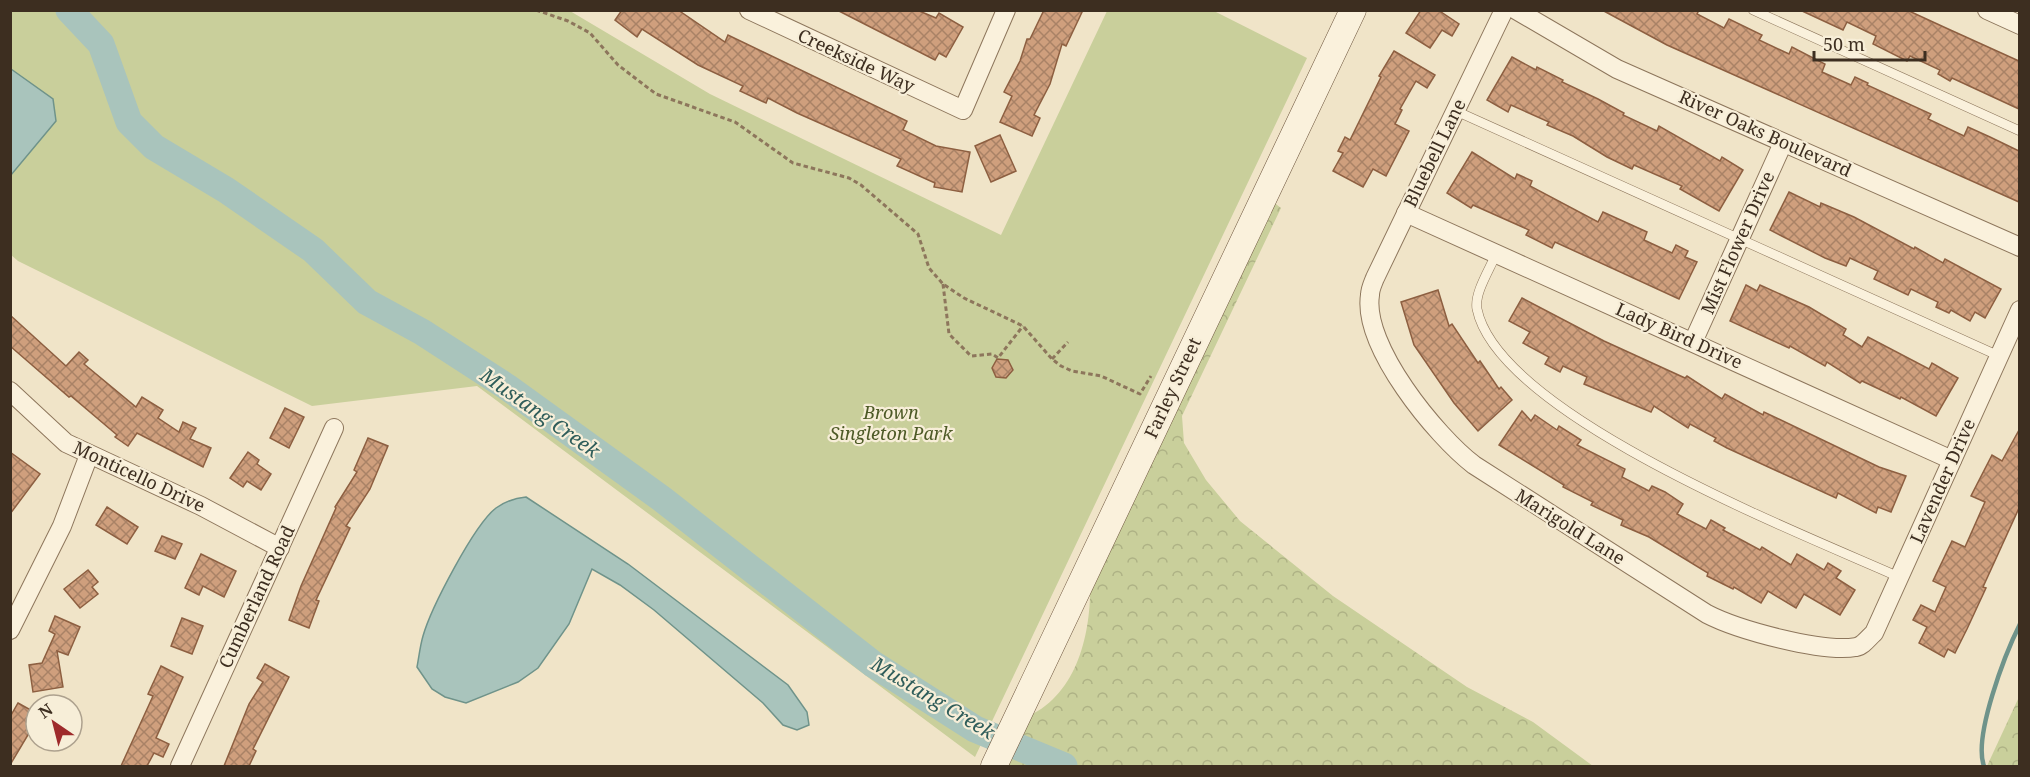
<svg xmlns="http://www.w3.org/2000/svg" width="2030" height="777" font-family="'Noto Serif',serif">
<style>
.green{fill:#c9cf9b}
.forest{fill:url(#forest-crowns)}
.water{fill:#a9c4bc;stroke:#6f938a;stroke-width:1.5}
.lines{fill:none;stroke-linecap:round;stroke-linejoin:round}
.stream{stroke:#6f938a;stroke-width:4.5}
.river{stroke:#a9c4bc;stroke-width:27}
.building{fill:url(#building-cross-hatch);stroke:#8d5f41;stroke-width:1.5}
.lane-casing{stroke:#8d765c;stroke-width:10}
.street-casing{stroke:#8d765c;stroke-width:20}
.secondary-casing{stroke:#6f573f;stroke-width:27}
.path{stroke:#8d765c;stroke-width:3;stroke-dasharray:4.5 3;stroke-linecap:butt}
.lane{stroke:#faf1dc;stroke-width:9}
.street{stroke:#faf1dc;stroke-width:18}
.secondary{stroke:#faf1dc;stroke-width:26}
.labels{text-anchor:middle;stroke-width:4.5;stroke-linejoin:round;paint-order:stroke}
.street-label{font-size:18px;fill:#3d2e20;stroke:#f7eed8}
.park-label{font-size:18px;font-style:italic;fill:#4d5a26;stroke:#f7eed8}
.water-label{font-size:20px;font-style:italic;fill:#2f5d5a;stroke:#f7eed8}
</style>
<defs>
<pattern id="forest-crowns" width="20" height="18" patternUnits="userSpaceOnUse" patternTransform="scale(1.5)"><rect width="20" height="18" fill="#c9cf9b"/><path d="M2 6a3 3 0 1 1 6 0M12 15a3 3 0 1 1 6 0" fill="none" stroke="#aeb285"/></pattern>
<pattern id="building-cross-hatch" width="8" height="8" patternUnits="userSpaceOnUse" patternTransform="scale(1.5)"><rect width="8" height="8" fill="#cf9f7d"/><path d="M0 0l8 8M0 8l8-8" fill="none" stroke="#a98266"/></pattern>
</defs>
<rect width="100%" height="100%" fill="#f0e4c8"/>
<polygon class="green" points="10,11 570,11 710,94 1001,235 1107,11 1214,11 1307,58 975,757 477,386 312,406 18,261 10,254"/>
<g class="forest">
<path d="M1272 201 1281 208 1182 416 1184 443 1206 480 1240 521 1333 596 1467 687 1533 722 1593 766 1004 765 1024 718C1079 696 1092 630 1090 577Z"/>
<polygon points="2019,697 2019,766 1987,766"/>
</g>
<g class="water">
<polygon points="11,69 53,99 56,121 11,175"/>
<path d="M526 497 628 564 788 685 807 712 809 725 797 730 783 725 763 703 654 610 620 585 592 569 569 624 538 668 518 682 466 703 445 697 432 689 417 667C419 657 420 646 423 636 431 608 474 525 496 508 506 501 514 498 526 497Z"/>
</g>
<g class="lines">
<path class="stream" d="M1984 766C1973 737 2005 654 2020 624"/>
<polyline class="river" points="69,10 101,44 129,122 154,147 226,190 313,250 367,302 422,332 507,387 662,499 873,664 975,729 1064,766"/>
</g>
<g class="building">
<polygon points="622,10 678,10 725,42 728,35 907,121 903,130 936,146 970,152 962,192 934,187 935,183 897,166 901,159 797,113 768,98 766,103 740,91 743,86 698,65 642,29 637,37 615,20"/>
<polygon points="837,10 917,10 936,18 939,13 963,27 946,57 939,53 935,60"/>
<polygon points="1044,10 1083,10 1066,46 1062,44 1050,84 1034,115 1040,118 1032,136 1000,122 1012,96 1004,92 1020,61 1027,39 1030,39"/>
<polygon points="1421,10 1438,10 1459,24 1452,36 1442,30 1430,48 1406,33"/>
<polygon points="1602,10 1699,10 1697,14 1724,28 1729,19 1762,35 1759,40 1789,54 1792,47 1825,64 1822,72 1851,85 1855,77 1868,83 1867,85 1931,114 1928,119 1964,136 1968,127 1990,137 2019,151 2019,202 1667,45"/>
<polygon points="1800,10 1907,10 1946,28 2019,61 2019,109 1952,78 1950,81 1938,74 1940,70 1910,56 1907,61 1873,44 1876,36 1847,22 1843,30"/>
<polygon points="1394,51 1435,75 1427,88 1416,81 1400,109 1402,110 1395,124 1409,131 1386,176 1373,169 1363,187 1333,171 1343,153 1338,151 1345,137 1350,140 1381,77 1379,76"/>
<polygon points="1512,57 1536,70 1537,67 1563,80 1562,82 1598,99 1624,113 1623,115 1657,131 1659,126 1720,161 1722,157 1743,170 1719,211 1680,189 1682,186 1634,165 1632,169 1607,157 1573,136 1547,125 1549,122 1511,105 1508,112 1487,100"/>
<polygon points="1000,135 1016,171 991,182 975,146"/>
<polygon points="1472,152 1515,179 1517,174 1532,181 1530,186 1598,222 1603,212 1647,232 1644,240 1672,253 1676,245 1688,251 1685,257 1697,262 1679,299 1555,242 1552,248 1526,235 1529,230 1473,205 1471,208 1447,193"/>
<polygon points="1789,192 1820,207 1821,203 1854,217 1914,249 1915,247 1943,263 1945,259 2001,289 1985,318 1975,312 1970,321 1951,310 1949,313 1936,307 1938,302 1911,289 1908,295 1874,279 1878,271 1850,258 1846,266 1825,258 1770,230"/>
<polygon points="1746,285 1757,291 1760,285 1809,307 1846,329 1843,335 1862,347 1868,337 1929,369 1932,363 1958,378 1936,416 1901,397 1900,399 1862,381 1860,383 1827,362 1825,366 1790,346 1789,348 1730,321"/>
<polygon points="1438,290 1449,326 1452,324 1478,363 1480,361 1499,389 1501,387 1512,400 1478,431 1454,403 1414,345 1401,302"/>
<polygon points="1522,298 1604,341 1685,378 1687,376 1722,399 1725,394 1763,415 1764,412 1879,467 1906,476 1891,512 1878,507 1876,513 1838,493 1836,498 1727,448 1714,441 1716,438 1690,424 1688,428 1654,406 1651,412 1584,384 1587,377 1563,366 1560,372 1545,364 1549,357 1523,343 1530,332 1509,321"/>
<polygon points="10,315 66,366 79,352 88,360 84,364 136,407 142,397 163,410 158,418 179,432 183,422 196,428 190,439 211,448 203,467 137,433 128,446 115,437 117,435 71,396 69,397 10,346"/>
<polygon points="997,359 1008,360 1013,370 1006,378 996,377 992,368"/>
<polygon points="285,408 304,417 289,448 270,438"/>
<polygon points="1522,411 1531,421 1535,415 1557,430 1559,426 1581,440 1577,445 1625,469 1622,477 1649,491 1652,486 1665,492 1683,504 1677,514 1706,529 1711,520 1725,528 1723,530 1760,550 1762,547 1791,565 1797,554 1824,570 1828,563 1841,571 1836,578 1855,590 1840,615 1804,594 1796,608 1768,591 1761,603 1734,587 1733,589 1707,576 1708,573 1649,537 1621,525 1623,520 1591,505 1593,502 1563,487 1564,485 1499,445"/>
<polygon points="2019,430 2019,508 1983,587 1986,588 1967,629 1955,653 1948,649 1944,657 1919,643 1927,627 1913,620 1921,605 1935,612 1946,587 1933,581 1952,541 1965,547 1985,502 1971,496 1992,455 2002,461"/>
<polygon points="368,438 388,446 370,489 346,526 350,528 316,600 319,601 309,628 289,620 301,586 336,508 335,507 357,472 354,470"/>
<polygon points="10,452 40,474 10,514"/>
<polygon points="248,452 259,460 257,464 271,474 261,490 247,481 243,487 230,478"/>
<polygon points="107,507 138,527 127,544 96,525"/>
<polygon points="162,536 182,544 175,559 155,551"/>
<polygon points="201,554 236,571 224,597 203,586 199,595 185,588"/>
<polygon points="88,570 98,582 92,587 98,594 80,608 64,589"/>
<polygon points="55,616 80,627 68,655 57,651 63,687 33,692 29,665 42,663 55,634 49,631"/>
<polygon points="182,618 203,626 192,654 171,646"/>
<polygon points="265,664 289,677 253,749 256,751 249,766 224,766 249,704 263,682 257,678"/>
<polygon points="161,666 183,677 156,738 169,744 163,757 154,753 147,766 121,766 153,696 148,694"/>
<polygon points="18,703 36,713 36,730 32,728 10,765 10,717"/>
</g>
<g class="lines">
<g class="lane-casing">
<g id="lane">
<polyline points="1753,10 2020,131"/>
<polyline points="1456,111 1999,356"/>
<path d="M1496 254C1490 269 1474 293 1477 309 1499 416 1803 534 1899 577"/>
</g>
</g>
<g class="street-casing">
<g id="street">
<polyline points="749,10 963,110 1006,10"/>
<path d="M1504 10 1375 278C1373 283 1370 289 1370 295 1362 346 1436 436 1474 465L1707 614C1738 630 1822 653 1856 647 1863 646 1869 637 1874 633L2020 310"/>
<polyline points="1516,10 1617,69 2020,247"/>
<polyline points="1987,10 2020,25"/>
<polyline points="1406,213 1952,460"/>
<polyline points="1693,342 1783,143"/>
<polyline points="10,391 66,443 201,506 280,548"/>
<polyline points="10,630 62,526 89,455"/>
<polyline points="180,766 334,428"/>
</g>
</g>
<g class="secondary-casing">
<polyline id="secondary" points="994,766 1353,10"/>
</g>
<g class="path">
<polyline points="536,10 568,21 590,33 618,65 656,94 735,122 793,163 849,178 861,185 918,234 929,268 943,284 964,298 1023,326 1052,359 1061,366 1072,371 1101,376 1140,394 1151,376"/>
<polyline points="943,284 949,334 971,356 992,354 998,358 1023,326"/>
<polyline points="1052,359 1068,342"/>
</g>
<use href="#lane" class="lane"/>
<use href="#street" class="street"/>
<use href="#secondary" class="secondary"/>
</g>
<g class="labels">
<g class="street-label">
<text transform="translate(856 61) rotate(25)" y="6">Creekside Way</text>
<text transform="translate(1765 134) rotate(24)" y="6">River Oaks Boulevard</text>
<text transform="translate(1435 153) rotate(-64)" y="6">Bluebell Lane</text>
<text transform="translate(1738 243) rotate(-66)" y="6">Mist Flower Drive</text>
<text transform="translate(1679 336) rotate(24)" y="6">Lady Bird Drive</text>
<text transform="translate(1173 388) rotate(-65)" y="6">Farley Street</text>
<text transform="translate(139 477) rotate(25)" y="6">Monticello Drive</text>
<text transform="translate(1943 481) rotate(-66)" y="6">Lavender Drive</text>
<text transform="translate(1570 527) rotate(32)" y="6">Marigold Lane</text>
<text transform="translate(257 597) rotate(-65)" y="6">Cumberland Road</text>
</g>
<g class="park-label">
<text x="891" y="419">Brown<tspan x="891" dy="21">Singleton Park</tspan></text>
</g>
<g class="water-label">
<text transform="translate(540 413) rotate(35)" y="7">Mustang Creek</text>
<text transform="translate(933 698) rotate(31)" y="7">Mustang Creek</text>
</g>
</g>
<rect width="2030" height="777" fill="none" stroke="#3d2e20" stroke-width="24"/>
<g transform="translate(54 723) rotate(325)"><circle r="28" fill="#f7eed8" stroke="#ada18e" stroke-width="1.5"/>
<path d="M0-4.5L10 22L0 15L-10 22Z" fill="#9e2a2b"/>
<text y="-9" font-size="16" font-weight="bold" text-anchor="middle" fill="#3d2e20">N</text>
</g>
<path d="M1814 51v9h111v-9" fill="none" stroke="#3d2e20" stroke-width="3"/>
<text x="1823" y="51" font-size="18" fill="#3d2e20" stroke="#f7eed8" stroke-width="4.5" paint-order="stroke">50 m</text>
</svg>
